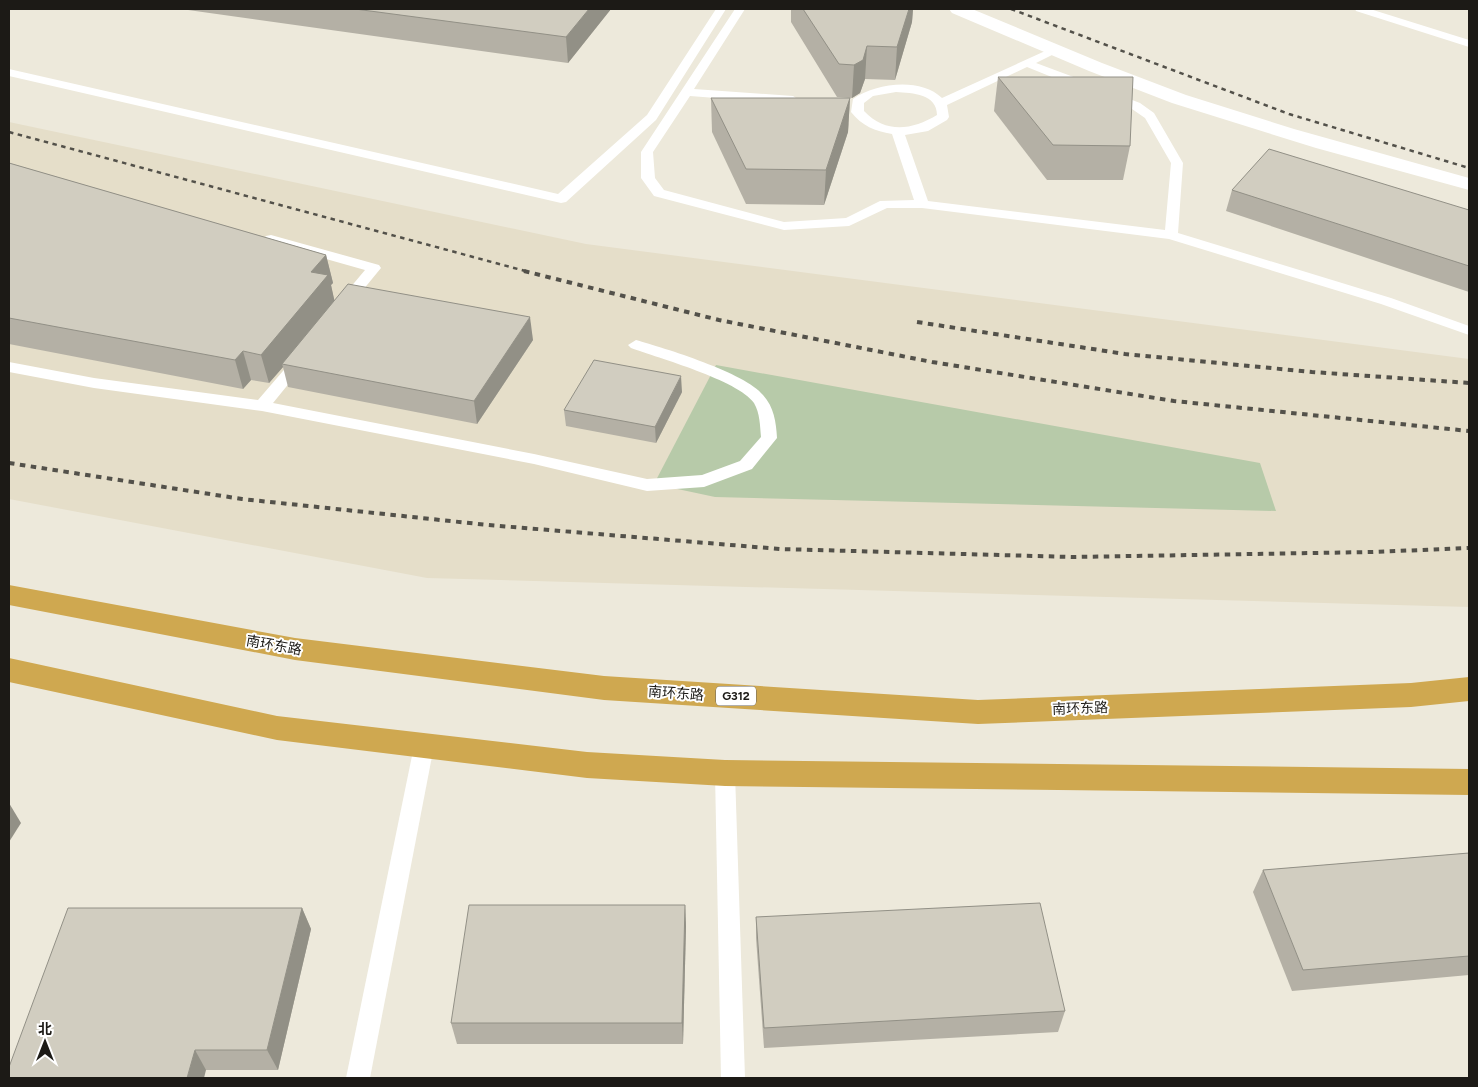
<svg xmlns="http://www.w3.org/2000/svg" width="1478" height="1087" font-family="Figtree,'Noto Sans SC',sans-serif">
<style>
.built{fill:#e5dec9}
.green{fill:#b7caa9}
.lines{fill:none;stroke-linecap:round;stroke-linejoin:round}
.lane{fill:#fff;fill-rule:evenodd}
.secondary{fill:#fff;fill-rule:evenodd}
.highway{fill:#cfa850;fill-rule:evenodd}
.rail-far1{stroke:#53514a;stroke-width:2.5;stroke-dasharray:4.5 4.5;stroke-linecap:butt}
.rail{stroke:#53514a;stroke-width:4;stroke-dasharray:5.5 5.5;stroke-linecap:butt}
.wall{fill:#b4b0a5}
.shaded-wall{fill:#929086}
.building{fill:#d1cdc0;stroke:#929086}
.labels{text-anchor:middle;stroke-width:4;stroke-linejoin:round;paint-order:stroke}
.shield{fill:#fff;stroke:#605f5c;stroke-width:1}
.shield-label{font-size:12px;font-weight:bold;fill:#1c1a16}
.street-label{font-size:14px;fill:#1c1a16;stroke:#fff}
</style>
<rect width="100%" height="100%" fill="#ede9db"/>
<polygon class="built" points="9,122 586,244 1469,359 1469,607 427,578 9,499"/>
<polygon class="green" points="716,365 1260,463 1276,511 715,497 654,484"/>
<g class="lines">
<g class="lane">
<polygon points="716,9 726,9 656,120 566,202 561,203 9,76 9,69 558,194 647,115"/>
<path d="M735 9H745L694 89 793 96 799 100 793 104 690 96 653 152 655 178 664 190 784 222 846 218 880 201 914 200 892 134C875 131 862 126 851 112L853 99C876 83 920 77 942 98L1054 47 1058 48V52L1036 63 1087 82V88H1079L1027 67 947 105 949 117 947 120 928 131 905 135 928 201 1165 230 1171 163 1145 118 1132 109 1104 96 1110 92 1114 93 1140 103 1154 113 1183 163 1178 233 1391 298 1469 326V335L1381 304 1169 239 922 208H887L849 226 784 230 654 196 641 178V152ZM896 92C913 93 937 94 937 115 912 130 886 134 864 111V103L873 96Z"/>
<polygon points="1355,9 1370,9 1469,40 1469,47 1356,11"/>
<polygon points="271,235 379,265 381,268 349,307 339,307 337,304 339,301 365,270 266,242 264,239 266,236"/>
<path d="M636 340C664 348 746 373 763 395 774 407 776 422 777 438L752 469 704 487 647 491 534 464 262 411 94 388 9 372V362L94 378 258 400 295 357 300 355 308 360 273 403 534 454 647 479 702 475 740 461 761 437C760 426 760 413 754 403 738 380 658 358 631 348L628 345Z"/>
<polygon points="424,738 431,740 434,746 370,1078 346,1078 414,746 417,740"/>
<polygon points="725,765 732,767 735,773 745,1078 721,1078 715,773 718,767"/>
</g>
<polygon class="secondary" points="949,9 972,9 1102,63 1186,95 1294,129 1469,178 1469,190 1316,148 1172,103 1089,71 952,13"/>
<g class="highway">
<polygon points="9,585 295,638 604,676 978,700 1411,683 1469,677 1469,701 1411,707 978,724 604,700 295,660 9,605"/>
<polygon points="9,658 277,716 587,752 725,760 1469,769 1469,795 725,786 587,778 277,740 9,682"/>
</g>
<g class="rail-far1">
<polyline points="1011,9 1289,114 1469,168"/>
<polyline points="9,132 529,272"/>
</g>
<g class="rail">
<polyline points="524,271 719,320 932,362 1174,401 1469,431"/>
<polyline points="917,322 1125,354 1312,372 1469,383"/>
<polyline points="9,463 242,499 488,525 780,549 1073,557 1373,552 1469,548"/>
</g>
</g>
<g class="wall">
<polygon points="181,9 611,9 568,63"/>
<polygon points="791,9 913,9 912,22 895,80 865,79 860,93 852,98 837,97 791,22"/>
<polygon points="998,77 1130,146 1123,180 1047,180 994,111"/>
<polygon points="711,98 850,98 848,132 824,205 746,204 712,132"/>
<polygon points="9,163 326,255 333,283 331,285 334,300 533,340 477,424 288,387 283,367 269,383 251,380 243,389 9,344"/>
<polygon points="1232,190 1469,210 1469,292 1226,211"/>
<polygon points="682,392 656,443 566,426 564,410"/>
<polygon points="1469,853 1469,975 1292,991 1253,892 1263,870"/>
<polygon points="685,905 686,926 683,1044 457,1044 451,1023"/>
<polygon points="302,908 311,929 278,1070 206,1070 9,1078"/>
<polygon points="756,917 1065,1011 1058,1032 764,1048 756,938"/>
</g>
<g class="shaded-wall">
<polygon points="589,9 611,9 568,63 566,37"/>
<polygon points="909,9 913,9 912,22 895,80 897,47"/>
<polygon points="867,46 865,79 860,93 852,98 854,65"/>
<polygon points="850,98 848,132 824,205 826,170"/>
<polygon points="326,255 333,283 331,285 335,303 282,364 283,367 269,383 261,355 311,272"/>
<polygon points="530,317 533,340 477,424 474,401"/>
<polygon points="243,351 251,380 243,389 235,360"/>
<polygon points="681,376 682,392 656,443 655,427"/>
<polygon points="9,803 21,823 9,842"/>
<polygon points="685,905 686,926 683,1044 682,1023"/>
<polygon points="302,908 311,929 278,1070 267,1050"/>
<polygon points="195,1050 206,1070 204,1078 187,1078"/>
</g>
<g class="building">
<polygon points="355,9 589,9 566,37"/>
<polygon points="803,9 909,9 897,47 867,46 863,60 854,65 839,64"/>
<polygon points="998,77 1133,77 1130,146 1053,145"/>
<polygon points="711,98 850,98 826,170 746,169"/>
<polygon points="1269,149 1469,210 1469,266 1232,190"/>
<polygon points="9,163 326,255 311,272 328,275 261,355 243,351 235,360 9,318"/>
<polygon points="348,284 530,317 474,401 282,364"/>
<polygon points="594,360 681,376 655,427 564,410"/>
<polygon points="1469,853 1469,956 1303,970 1263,870"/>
<polygon points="1040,903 1065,1011 764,1028 756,917"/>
<polygon points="469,905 685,905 682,1023 451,1023"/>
<polygon points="68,908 302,908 267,1050 195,1050 187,1078 9,1078 9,1067"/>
</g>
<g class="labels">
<rect class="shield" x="716" y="686.5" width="40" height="19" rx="4"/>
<g class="shield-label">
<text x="736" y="700">G312</text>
</g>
<g class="street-label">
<text transform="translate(274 645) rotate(10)" y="5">南环东路</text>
<text transform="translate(676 693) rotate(4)" y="5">南环东路</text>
<text transform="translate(1080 708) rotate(-2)" y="5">南环东路</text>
</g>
</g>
<rect width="1478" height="1087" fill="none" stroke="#1c1a16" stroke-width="20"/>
<g transform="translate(45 1042)" stroke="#ffffff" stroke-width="4" paint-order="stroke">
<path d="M0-4L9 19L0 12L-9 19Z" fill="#1c1a16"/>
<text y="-8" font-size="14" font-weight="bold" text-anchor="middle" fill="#1c1a16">北</text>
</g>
</svg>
